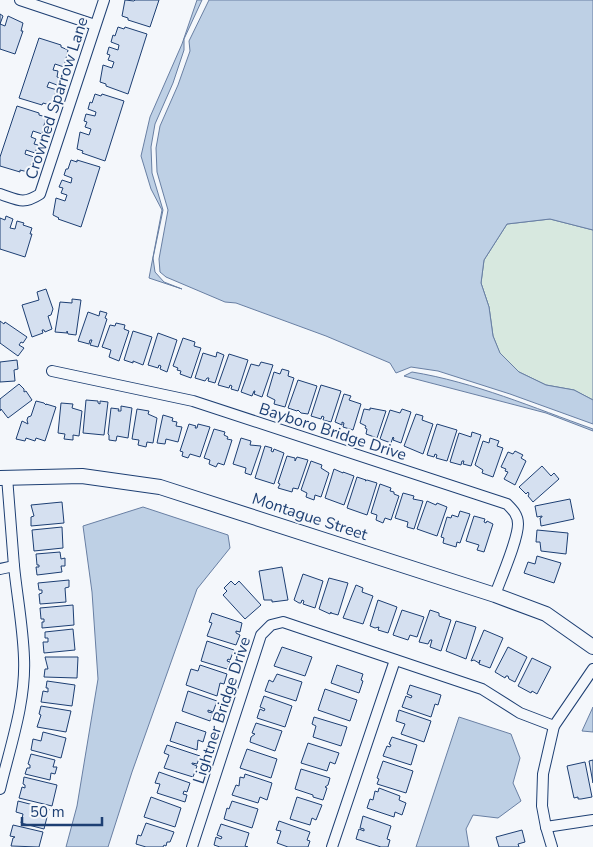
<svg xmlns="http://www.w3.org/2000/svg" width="593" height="847" font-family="'Nunito Sans',sans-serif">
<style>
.green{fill:#d7e8df;stroke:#687fa3}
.water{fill:#bed0e5;stroke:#687fa3}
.building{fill:#d5e0f0;stroke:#1d3f73}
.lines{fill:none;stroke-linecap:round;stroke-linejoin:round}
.street-casing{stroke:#1d3f73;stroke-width:12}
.secondary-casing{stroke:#1d3f73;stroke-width:16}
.street{stroke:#f4f7fb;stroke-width:10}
.secondary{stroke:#f4f7fb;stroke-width:14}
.labels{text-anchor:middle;stroke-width:4;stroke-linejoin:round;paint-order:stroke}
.street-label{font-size:16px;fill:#1d3f73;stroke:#f4f7fb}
</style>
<rect width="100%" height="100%" fill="#f4f7fb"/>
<polygon class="green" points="550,219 593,230 593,400 574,390 546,385 519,372 500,354 493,336 489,307 481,283 484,260 507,224"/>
<g class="water">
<polygon points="197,0 202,0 184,39 184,50 173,83 155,124 151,147 152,173 163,210 153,258 155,272 164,282 182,289 149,278 162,210 151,189 141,156 150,117 182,44"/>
<polygon points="209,0 593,0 593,230 550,219 507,224 484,260 481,283 489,307 493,336 500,353 519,372 546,385 574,390 593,400 593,424 510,394 438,371 411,367 396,373 390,363 326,336 236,303 225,302 166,277 160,272 159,259 168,210 157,172 156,148 160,126 178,85 190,51 189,41"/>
<path d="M412 372C474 382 534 408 593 429V431L546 413 404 376Z"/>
<polygon points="143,507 228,535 230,548 197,589 132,772 108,847 66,847 77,806 98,679 92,592 83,526"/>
<polygon points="593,707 593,732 582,731"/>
<polygon points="459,717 511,734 520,758 513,783 521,801 498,818 473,815 466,829 469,847 416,847"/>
</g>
<g class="building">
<polygon points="125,0 134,1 135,0 159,0 150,27 128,20 128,18 122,16"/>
<polygon points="0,14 3,16 0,24 5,26 8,16 23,23 21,31 23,31 15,54 0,49"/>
<polygon points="118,27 124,29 125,27 147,34 128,94 106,86 106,84 100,82 103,65 112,68 114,62 108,60 110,55 107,54 109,47 118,50 119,45 111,42 113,35 115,36"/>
<polygon points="39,38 61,45 61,47 68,50 64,67 55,64 53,70 58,71 57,77 60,78 57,85 49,82 47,87 57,90 50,105 43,103 42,105 19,98"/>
<polygon points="95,94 101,96 102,94 124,101 105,161 82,153 83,151 77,149 80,132 89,135 91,129 85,127 87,122 84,121 86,114 95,116 96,112 88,109 90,102 92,103"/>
<polygon points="17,106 39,113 39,115 46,117 42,134 33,131 31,137 36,139 34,144 38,145 35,153 26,150 25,154 34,157 28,172 20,170 20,172 0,166 0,157"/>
<polygon points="71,160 77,162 77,160 100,167 81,227 58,219 59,218 53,215 56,198 65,201 67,195 61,193 63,188 59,187 62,180 71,183 72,178 64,175 66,169 68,169"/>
<polygon points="6,216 13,219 10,228 15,229 17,221 24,223 23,225 32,228 30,234 32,234 25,257 0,249 0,218 5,220"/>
<polygon points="46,289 53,309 51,315 48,316 52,329 45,332 44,330 42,330 43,333 32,337 22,305 39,300 37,292"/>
<polygon points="72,299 81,300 76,335 68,334 67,331 67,333 55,332 60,302 72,303"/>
<polygon points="100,311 107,313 105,318 107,319 98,347 90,345 92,340 90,340 89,344 78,341 88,312 99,316"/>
<polygon points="0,321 4,324 5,322 27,337 23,343 21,342 19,345 24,348 18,356 0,343"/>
<polygon points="116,323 125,325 124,329 129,331 119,361 109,357 111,350 102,347 110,325 115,326"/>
<polygon points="133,331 152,337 143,365 133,361 133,363 124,360"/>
<polygon points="158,333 177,340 167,372 160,369 161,366 159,365 158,368 148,365"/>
<polygon points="183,338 195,342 194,346 201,348 191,378 180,374 181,371 177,370 178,368 173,366"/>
<polygon points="217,352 224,355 215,383 208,381 209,378 207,378 205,381 195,378 203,353 216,357"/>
<polygon points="229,354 248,360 238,391 231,389 232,386 230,385 229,388 218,385"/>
<polygon points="17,360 18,369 14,370 15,381 0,382 0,362"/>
<polygon points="261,362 273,365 262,397 254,394 255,391 254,391 252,396 241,392 251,364 259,366"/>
<polygon points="282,369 289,371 288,376 294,378 285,407 274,404 275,400 267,396 274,372 280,374"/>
<polygon points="298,380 317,386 308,414 301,413 298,410 297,411 288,408"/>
<polygon points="19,384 24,389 24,392 26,391 32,400 8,418 1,409 0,411 0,399"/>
<polygon points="321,385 341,391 331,422 323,420 324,417 322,416 321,419 311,416"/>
<polygon points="344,394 351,396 349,400 361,404 353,430 343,427 344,423 342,422 342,425 335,422"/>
<polygon points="86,400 98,401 98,403 100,404 100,401 108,402 104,435 83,433"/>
<polygon points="36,401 44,403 46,405 46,404 56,407 45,441 36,438 35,441 26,438 25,441 16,439 22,421 28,424 27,420 28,417 31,416"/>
<polygon points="61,403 73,404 72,408 82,411 79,436 73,435 73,440 64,439 65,434 58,433"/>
<polygon points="121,406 132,408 128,438 117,436 116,441 109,440 109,435 108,434 111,408 119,409 118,411 121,411"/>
<polygon points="370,408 386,411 377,438 366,434 367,429 365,428 366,426 360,423 364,409 370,410"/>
<polygon points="137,409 149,411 148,414 157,418 153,443 147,442 146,447 138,445 139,440 132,439"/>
<polygon points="402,409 411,412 401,443 393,440 394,438 393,437 391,443 380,439 390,410 400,413"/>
<polygon points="416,414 423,416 422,420 433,424 423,454 404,446"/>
<polygon points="163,415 173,418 172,421 177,422 176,426 182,427 178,442 166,439 165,444 157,443"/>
<polygon points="189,424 196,426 195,428 197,428 198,424 210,427 200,457 190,454 188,458 182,456 183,452 180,451"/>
<polygon points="437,424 457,430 447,461 436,458 437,455 435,454 434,457 427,455"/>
<polygon points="214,429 225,432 224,435 228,437 227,439 232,440 224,465 218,463 216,467 209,464 210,460 204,458"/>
<polygon points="472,432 481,435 471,466 463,464 464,461 462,461 461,465 450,462 459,433 471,437"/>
<polygon points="241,438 251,441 250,445 261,446 251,475 245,473 246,468 233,464"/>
<polygon points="490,438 499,441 497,446 503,448 493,477 482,473 483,470 475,465 483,441 489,443"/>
<polygon points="265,446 272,448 271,451 273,452 274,449 284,453 274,484 255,478"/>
<polygon points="515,451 523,455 521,458 526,461 515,485 504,479 508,472 505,471 506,469 501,467 508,452 513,454"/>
<polygon points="287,456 295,458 295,461 297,457 308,460 298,489 293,488 292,492 278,488 280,484 278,483"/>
<polygon points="311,461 322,465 321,468 329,473 321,497 315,495 314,500 306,497 307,493 301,490"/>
<polygon points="542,466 551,476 554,473 559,479 533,502 528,496 529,494 528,492 526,494 519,487"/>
<polygon points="334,469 343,473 343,472 354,476 344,505 325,498"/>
<polygon points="357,477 366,480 365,481 367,480 377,483 367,515 347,508"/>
<polygon points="380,484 391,488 390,491 394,492 394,494 399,496 391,520 385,518 383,523 376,520 377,515 371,513"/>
<polygon points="403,493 414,496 413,499 423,501 414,529 407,527 408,522 395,518"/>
<polygon points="570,499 574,519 541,526 540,518 542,517 542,516 537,517 535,506"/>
<polygon points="427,501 436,505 437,503 447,507 437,536 417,529"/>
<polygon points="62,502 64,523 31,526 31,517 34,516 31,505"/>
<polygon points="460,511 470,514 460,543 457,542 456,547 443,543 444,538 441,537 447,517 451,518 452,515 458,517"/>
<polygon points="474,516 485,519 484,522 486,523 487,521 493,524 484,552 477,550 479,545 466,541"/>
<polygon points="62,527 63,548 34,551 32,530"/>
<polygon points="537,530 568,533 566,554 541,551 540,542 536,542"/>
<polygon points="60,552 61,559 65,558 65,566 61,566 62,572 37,575 36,567 39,567 39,565 37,565 36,554"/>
<polygon points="537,556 561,563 554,583 524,573 528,562 535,564"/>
<polygon points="282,567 288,600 272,602 272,600 264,600 259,571"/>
<polygon points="303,574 323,581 315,608 303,604 304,601 302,600 301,603 299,603 294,600"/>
<polygon points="329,578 348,583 338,615 331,613 331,612 330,614 319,609"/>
<polygon points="69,580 69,587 65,588 66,602 40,604 39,594 42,593 42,590 39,590 38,583"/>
<polygon points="231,581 235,585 239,581 261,605 245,619 223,595 227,591 224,588"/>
<polygon points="356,585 363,588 362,592 373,596 363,624 343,618"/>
<polygon points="378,600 397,607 388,633 378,630 379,627 375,628 370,626"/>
<polygon points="73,605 74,625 42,628 42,622 44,622 44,619 41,619 40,608"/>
<polygon points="402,610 424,617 417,637 410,635 408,640 393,635"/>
<polygon points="430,610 439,613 439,616 451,620 441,651 430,647 432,640 430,640 428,644 419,642"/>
<polygon points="212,613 242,623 240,632 236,631 236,633 240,635 236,645 207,636 212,623 209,622"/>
<polygon points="456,621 476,627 466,659 446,651"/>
<polygon points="73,629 75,650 44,653 43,642 48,642 48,638 45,638 45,632"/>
<polygon points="484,630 503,638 490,668 479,664 480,660 479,663 474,660 471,661"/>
<polygon points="207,641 234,650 230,660 228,659 227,661 230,662 227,669 201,661"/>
<polygon points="282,647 312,657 305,676 274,666"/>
<polygon points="508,647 527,657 515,682 509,679 508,676 506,676 505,678 495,672"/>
<polygon points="45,657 78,657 77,678 44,677 45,669 48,669"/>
<polygon points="532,658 551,667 537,694 532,691 531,693 518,686"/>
<polygon points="200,665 227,674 224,684 220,683 217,696 186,685 191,669 198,671"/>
<polygon points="337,665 363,674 361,680 363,681 359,693 331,683"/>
<polygon points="277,674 302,682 296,701 265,691 269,680 273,682"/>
<polygon points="47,681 75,685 72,706 41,702 43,691 48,692 48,688 46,688"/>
<polygon points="410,685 441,695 438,705 435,704 431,717 402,707 406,696 411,698 412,696 407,694"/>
<polygon points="325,689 357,700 350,721 318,710"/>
<polygon points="188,691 217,701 213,712 208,710 208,712 213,713 210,721 182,711"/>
<polygon points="264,696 292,706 285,727 257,718 260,709 264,711 265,709 260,707"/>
<polygon points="41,706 71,711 66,732 37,727 41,715 39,714"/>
<polygon points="399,710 431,721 424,742 401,734 405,724 396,721"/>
<polygon points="314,717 347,727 341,746 313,737 316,726 312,724"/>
<polygon points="176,722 206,732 203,742 198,740 197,750 170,741"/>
<polygon points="256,723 282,731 275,751 250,742 251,737 255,734 252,733"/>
<polygon points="43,732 66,738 61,758 31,750 33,739 41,741"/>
<polygon points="392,737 417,745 411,765 383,756 387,746 390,747 391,745 389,744"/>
<polygon points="308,743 339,753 335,764 330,762 327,771 301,763"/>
<polygon points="167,745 200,756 197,764 192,763 192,764 197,766 193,777 164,768 169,755 164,753"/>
<polygon points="247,749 277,759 271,778 240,768"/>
<polygon points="31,754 55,760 53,767 57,767 55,774 51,773 50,780 25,774 27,768 30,768 30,765 28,764"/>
<polygon points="593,760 593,783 589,761"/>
<polygon points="383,761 413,771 406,793 377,784 379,779 377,778"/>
<polygon points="585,762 592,797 581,799 578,799 578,797 574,798 567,766"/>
<polygon points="301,769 330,778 328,785 325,787 327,788 323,800 313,797 313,795 295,789"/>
<polygon points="159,772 190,783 187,792 184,791 183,794 187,795 185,802 157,793 160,784 155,783"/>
<polygon points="245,774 272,783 267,800 260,797 258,803 232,795 236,785 239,786 240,777 244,778"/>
<polygon points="24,777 57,785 52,806 19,798 22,787 25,788 25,785 23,784"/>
<polygon points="379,788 400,796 399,800 406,803 402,815 395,812 394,817 367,808 370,799 373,800 375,791 378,792"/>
<polygon points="151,797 181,808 175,827 144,817"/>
<polygon points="297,797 322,805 316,820 312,818 310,825 290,819"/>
<polygon points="18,801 49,809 44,829 21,823 23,814 16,812"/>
<polygon points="232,801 258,809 252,828 224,819 227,808 229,809"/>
<polygon points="363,816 391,826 387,839 390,840 388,847 381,847 356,839 359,829 364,831 364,829 360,828"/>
<polygon points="279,821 310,832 307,840 310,841 308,847 288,847 277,843 281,831 276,830"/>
<polygon points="146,823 174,832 170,842 167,842 166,846 164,845 163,847 146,847 136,844 138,835 141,836"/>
<polygon points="221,824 249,833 245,846 248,847 220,847 214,845 216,837 221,839 222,837 217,835"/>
<polygon points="13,825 43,832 39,847 11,846 13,838 15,837 10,836"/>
<polygon points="522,830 525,842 518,844 519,847 499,847 496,837"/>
</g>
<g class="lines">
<g class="street-casing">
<g id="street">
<polyline points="20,0 95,25"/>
<path d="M0 194C18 200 23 205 40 194L104 0"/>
<path d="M52 371 193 401 507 504C513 510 518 515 518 524 518 540 501 578 495 595"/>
<polyline points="7,477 14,566"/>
<path d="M0 569 14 566C17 596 23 627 24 658 26 702 10 747 0 789"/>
<polyline points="546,827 593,820"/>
<polyline points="192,847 261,635 271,625 283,622 482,689 520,713 554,726"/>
<polyline points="332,847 395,660"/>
<polyline points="552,847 546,827 542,806 543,774 554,726 593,669"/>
</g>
</g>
<g class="secondary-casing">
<polyline id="secondary" points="0,478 82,476 160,487 495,595 546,614 593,647"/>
</g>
<use href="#street" class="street"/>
<use href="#secondary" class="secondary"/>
</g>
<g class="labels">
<g class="street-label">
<text transform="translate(56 98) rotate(-72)" y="6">Crowned Sparrow Lane</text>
<text transform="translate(333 431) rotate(18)" y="6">Bayboro Bridge Drive</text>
<text transform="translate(310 516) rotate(18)" y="6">Montague Street</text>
<text transform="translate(221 710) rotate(-72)" y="6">Lightner Bridge Drive</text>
</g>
</g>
<path d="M22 817v8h80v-8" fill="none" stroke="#1d3f73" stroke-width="2.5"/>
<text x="30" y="817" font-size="15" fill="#1d3f73" stroke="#f4f7fb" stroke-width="4" paint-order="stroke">50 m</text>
</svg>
